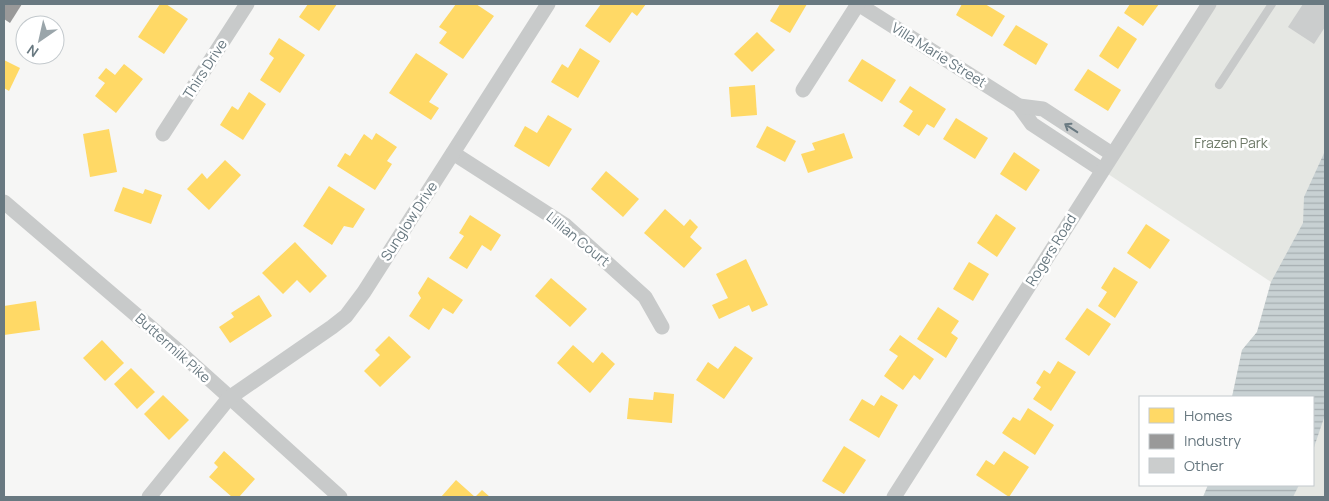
<svg xmlns="http://www.w3.org/2000/svg" width="1329" height="501" font-family="Manrope,sans-serif">
<style>
.green{fill:#e5e7e3}
.water{fill:url(#water-rules)}
.homes{fill:#ffd966}
.industry{fill:#999}
.building{fill:#cbcdcd}
.lines{fill:none;stroke-linecap:round;stroke-linejoin:round}
.service{stroke:#c8caca;stroke-width:8}
.minor{stroke:#c8caca;stroke-width:15}
.oneway{stroke:#697981}
.labels{text-anchor:middle;stroke-width:5;stroke-linejoin:round;paint-order:stroke}
.street-label{font-size:14px;fill:#697981;stroke:#fff}
.park-label{font-size:14px;fill:#6d7967;stroke:#fff}
</style>
<defs>
<pattern id="water-rules" width="6" height="5" patternUnits="userSpaceOnUse" patternTransform="scale(1.25)"><rect width="6" height="5" fill="#c8d1d3"/><path d="M0 2.5h6" fill="none" stroke="#a6aeb1"/></pattern>
</defs>
<rect width="100%" height="100%" fill="#f6f6f5"/>
<polygon class="green" points="1209,4 1325,4 1325,497 1203,497 1208,485 1313,485 1313,397 1232,397 1242,350 1257,332 1271,282 1102,170"/>
<g class="water">
<polygon points="1325,151 1325,415 1313,450 1313,397 1232,397 1242,350 1257,332 1271,282 1303,223 1304,197"/>
<polygon points="1208,485 1299,485 1293,497 1203,497"/>
</g>
<g class="homes">
<polygon points="160,4 166,4 188,19 164,54 138,37"/>
<polygon points="308,4 337,4 319,31 299,17"/>
<polygon points="456,4 476,4 494,16 463,59 439,43 447,32 439,27"/>
<polygon points="601,4 646,4 637,16 632,12 610,43 585,26"/>
<polygon points="780,4 807,4 790,33 770,21"/>
<polygon points="962,4 985,4 1005,16 992,37 956,15"/>
<polygon points="1130,4 1159,4 1143,26 1124,13"/>
<polygon points="1016,25 1048,44 1036,65 1003,45"/>
<polygon points="1118,26 1137,39 1118,69 1099,56"/>
<polygon points="757,32 775,50 752,72 734,54"/>
<polygon points="279,38 305,55 280,93 260,80 274,58 269,54"/>
<polygon points="580,48 600,61 578,98 551,82 562,64 568,68"/>
<polygon points="416,53 448,74 429,102 439,108 431,120 389,93"/>
<polygon points="862,59 896,80 882,102 848,81"/>
<polygon points="4,60 20,68 9,91 4,88"/>
<polygon points="124,64 143,79 116,113 95,96 105,83 98,78 106,68 115,75"/>
<polygon points="1088,69 1121,90 1108,111 1074,90"/>
<polygon points="755,85 757,115 731,117 729,87"/>
<polygon points="910,86 946,109 934,128 927,124 919,136 903,126 913,111 899,102"/>
<polygon points="249,92 266,104 243,140 220,125 232,106 238,110"/>
<polygon points="548,115 572,129 549,167 514,146 525,126 537,133"/>
<polygon points="956,118 988,138 975,159 943,139"/>
<polygon points="767,126 796,141 785,162 756,147"/>
<polygon points="109,129 117,172 90,177 83,134"/>
<polygon points="376,133 397,147 387,161 392,164 375,190 337,166 345,153 350,156 364,134 372,140"/>
<polygon points="844,133 853,158 808,173 801,154 815,150 812,143"/>
<polygon points="1014,152 1040,170 1026,191 1000,174"/>
<polygon points="225,160 241,175 209,210 187,189 202,173 207,179"/>
<polygon points="606,171 639,199 623,217 591,189"/>
<polygon points="329,186 365,209 353,228 344,226 332,245 303,226"/>
<polygon points="123,187 143,194 145,189 162,195 151,224 114,211"/>
<polygon points="665,209 684,226 690,219 698,227 690,237 702,248 684,268 644,233"/>
<polygon points="996,214 1016,228 997,257 977,243"/>
<polygon points="470,215 501,235 491,251 482,245 467,269 449,258 464,236 459,233"/>
<polygon points="1146,224 1170,240 1150,269 1127,253"/>
<polygon points="295,242 327,276 310,293 297,280 283,294 262,273"/>
<polygon points="746,259 768,305 752,312 749,305 719,319 712,305 728,298 716,274"/>
<polygon points="969,262 989,274 973,301 953,289"/>
<polygon points="1114,267 1138,282 1115,318 1098,306 1107,292 1101,288"/>
<polygon points="428,277 463,300 453,314 443,308 429,330 409,316 421,298 418,293"/>
<polygon points="551,278 587,309 570,327 535,296"/>
<polygon points="259,295 272,316 230,343 219,327 234,317 231,313"/>
<polygon points="36,301 40,330 4,335 4,306"/>
<polygon points="938,307 959,321 951,333 958,338 946,358 917,339"/>
<polygon points="1087,308 1111,324 1089,356 1065,339"/>
<polygon points="900,335 934,359 920,380 914,375 903,390 884,376 898,356 889,350"/>
<polygon points="389,336 411,357 380,387 364,371 380,355 375,350"/>
<polygon points="102,340 124,363 105,381 83,358"/>
<polygon points="573,345 593,363 602,352 615,364 590,393 557,363"/>
<polygon points="735,346 753,358 724,399 696,380 708,362 718,369"/>
<polygon points="1058,361 1076,372 1051,411 1033,399 1041,387 1036,383 1044,370 1050,374"/>
<polygon points="131,368 155,392 137,409 114,384"/>
<polygon points="654,392 674,394 672,423 627,419 629,398 653,400"/>
<polygon points="163,395 189,420 169,440 144,414"/>
<polygon points="881,395 898,405 879,438 849,420 862,399 874,406"/>
<polygon points="1028,408 1054,425 1035,455 1002,433 1013,417 1020,421"/>
<polygon points="844,446 866,460 844,494 822,481"/>
<polygon points="224,451 255,479 239,497 232,497 209,477 218,467 214,463"/>
<polygon points="1004,451 1029,467 1009,497 976,475 986,460 994,465"/>
<polygon points="456,480 475,497 482,490 490,497 441,497"/>
</g>
<polygon class="industry" points="4,4 22,4 10,23 4,19"/>
<polygon class="building" points="1303,4 1325,4 1325,27 1314,44 1288,27"/>
<g class="lines">
<polyline class="service" points="1219,85 1272,4"/>
<g class="minor">
<polyline points="858,4 1019,106 1032,124 1102,170"/>
<polyline points="803,90 858,4"/>
<polyline points="1019,106 1043,109 1112,154"/>
<polyline points="163,134 247,4"/>
<polyline points="453,153 565,225 645,297 662,327"/>
<polyline points="4,202 176,349 340,497"/>
<polyline points="149,497 229,398 332,327 346,316 364,292 548,4"/>
<polyline points="894,497 1209,4"/>
</g>
</g>
<defs><path id="oneway-shaft" d="M-6 0H5M1.5-3L5.5 0L1.5 3" fill="none" stroke-width="1.6" stroke-linecap="round" stroke-linejoin="round" transform="scale(1.25)"/></defs>
<use class="oneway" href="#oneway-shaft" transform="translate(1071 128) rotate(-147)"/>
<g class="labels">
<g class="street-label">
<text transform="translate(939 55) rotate(32)" y="5">Villa Marie Street</text>
<text transform="translate(205 69) rotate(-57)" y="5">Thirs Drive</text>
<text transform="translate(409 221) rotate(-57)" y="5">Sunglow Drive</text>
<text transform="translate(578 239) rotate(39)" y="5">Lillian Court</text>
<text transform="translate(1051 250) rotate(-58)" y="5">Rogers Road</text>
<text transform="translate(173 348) rotate(42)" y="5">Buttermilk Pike</text>
</g>
<g class="park-label">
<text x="1231" y="148">Frazen Park</text>
</g>
</g>
<rect width="1329" height="501" fill="none" stroke="#697981" stroke-width="10"/>
<rect x="1139" y="396" width="175" height="90" fill="#ffffff" stroke="#c3c9cd"/>
<rect x="1149" y="408" width="25" height="15" fill="#ffd966" stroke="#c3c9cd"/>
<text x="1184" y="421" font-size="15" fill="#697981">Homes</text>
<rect x="1149" y="434" width="25" height="15" fill="#999999" stroke="#c3c9cd"/>
<text x="1184" y="446" font-size="15" fill="#697981">Industry</text>
<rect x="1149" y="458" width="25" height="15" fill="#cbcdcd" stroke="#c3c9cd"/>
<text x="1184" y="471" font-size="15" fill="#697981">Other</text>
<g transform="translate(40 40) rotate(214)"><circle r="24" fill="#ffffff" stroke="#c3c9cd"/>
<path d="M0-4L9 19L0 12L-9 19Z" fill="#9aa5aa"/>
<text y="-8" font-size="14" font-weight="bold" text-anchor="middle" fill="#697981">N</text>
</g>
</svg>
